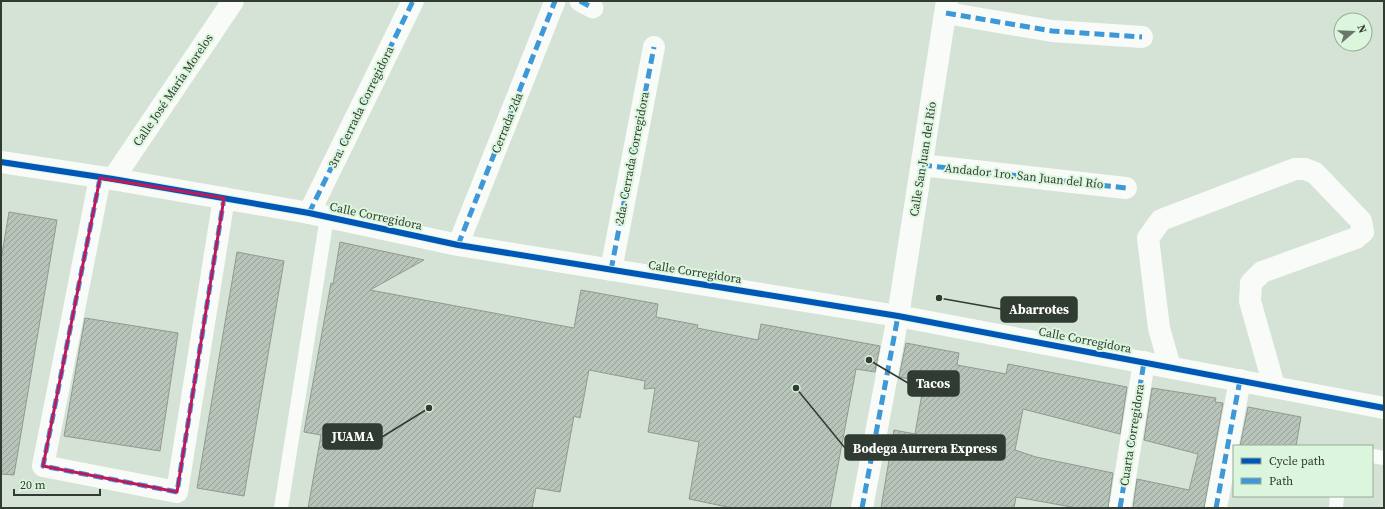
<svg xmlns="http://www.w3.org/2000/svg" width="1385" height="509" font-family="'Source Serif 4',serif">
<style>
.building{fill:url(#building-hatch);stroke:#8f9b90}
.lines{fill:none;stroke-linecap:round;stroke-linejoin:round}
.service{stroke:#f9fbf9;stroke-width:14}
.pedestrian{stroke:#f9fbf9;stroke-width:21}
.minor{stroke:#f9fbf9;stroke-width:22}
.tertiary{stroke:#f9fbf9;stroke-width:22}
.quiet{stroke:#3d98d8;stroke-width:5;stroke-dasharray:10 5;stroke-linecap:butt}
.cycleway-casing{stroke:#dbf6dd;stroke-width:8}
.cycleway{stroke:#0057b8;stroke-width:6}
.marked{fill:none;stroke:#c2185b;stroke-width:3;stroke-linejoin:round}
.labels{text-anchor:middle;stroke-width:4;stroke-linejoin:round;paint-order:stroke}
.street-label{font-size:12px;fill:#303b31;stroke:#dbf6dd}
.leader{fill:none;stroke:#303b31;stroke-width:1.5}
.callout-dot{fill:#303b31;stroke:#dbf6dd;stroke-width:1.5}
.callout{fill:#303b31;stroke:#303b31;stroke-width:1.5}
.callout-label{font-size:13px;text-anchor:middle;font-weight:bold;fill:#fff}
</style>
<defs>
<pattern id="building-hatch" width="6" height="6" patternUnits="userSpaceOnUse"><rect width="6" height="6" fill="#b8c4b9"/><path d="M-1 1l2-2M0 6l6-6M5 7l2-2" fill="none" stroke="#96a097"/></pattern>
</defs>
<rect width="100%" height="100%" fill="#d4e3d5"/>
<g class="building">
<polygon points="9,212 57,220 14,475 1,474 1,260"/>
<polygon points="340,242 424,260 370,290 574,328 581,290 658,304 656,317 698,325 697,328 758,340 761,324 880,346 875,372 856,369 830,508 732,508 689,499 699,442 648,432 655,388 644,389 645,381 589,370 580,418 574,416 560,492 536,488 532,508 308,508 321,435 304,432 331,283 333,284"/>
<polygon points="237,252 284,261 244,496 197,488"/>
<polygon points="85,318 178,333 160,451 64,436"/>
<polygon points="906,343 959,353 957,365 1006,374 1008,364 1127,387 1120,434 1023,409 1015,450 1036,457 1113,473 1108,508 1077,508 1016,497 1014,508 881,508 894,430 915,434 924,382 899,377"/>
<polygon points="1152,388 1216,398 1215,402 1223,403 1204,508 1133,508 1137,479 1189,490 1198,454 1144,440"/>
<polygon points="1248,407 1301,417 1296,446 1240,446"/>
</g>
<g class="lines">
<g class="service">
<polyline points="1372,456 1384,458"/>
<polyline points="281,508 327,217"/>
<polyline points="1336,508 1337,496"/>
</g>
<g class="pedestrian">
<polyline points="580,1 593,8"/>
<polyline points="458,245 555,1"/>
</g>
<g class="minor">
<polyline points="946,13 1052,31 1142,37"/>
<polyline points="922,165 1126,188"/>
<polyline points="100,178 43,466 177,492 224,198"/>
<polyline points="113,179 233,1"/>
<polyline points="309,213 413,1"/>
<polyline points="611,270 654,47"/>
<polyline points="1170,367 1159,328 1148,238 1161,220 1295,169 1305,169 1315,173 1361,221 1363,232 1356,238 1262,272 1251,283 1250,301 1274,386"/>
<polyline points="862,508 898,316 947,1"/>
<polyline points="1120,508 1144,362"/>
<polyline points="1216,508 1240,380"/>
</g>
<polyline class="tertiary" points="1,162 113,179 309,213 458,245 898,316 1384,408"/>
<g class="quiet">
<polyline points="580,1 593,8"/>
<polyline points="946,13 1052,31 1142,37"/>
<polyline points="922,165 1126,188"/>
<polyline points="100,178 43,466 177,492 224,198"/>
<polyline points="309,213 413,1"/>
<polyline points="458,245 555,1"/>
<polyline points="611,270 654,47"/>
<polyline points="862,508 898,316"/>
<polyline points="1120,508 1144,362"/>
<polyline points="1216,508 1240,380"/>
</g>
<g class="cycleway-casing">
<polyline id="cycleway" points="1,162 113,179 309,213 458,245 898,316 1384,408"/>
</g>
<use href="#cycleway" class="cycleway"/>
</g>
<path class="marked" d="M100 178 224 198 177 492 43 466Z"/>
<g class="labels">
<g class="street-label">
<text transform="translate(173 90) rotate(-56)" y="4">Calle José María Morelos</text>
<text transform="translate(361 107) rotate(-64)" y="4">3ra. Cerrada Corregidora</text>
<text transform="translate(507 123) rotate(-68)" y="4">Cerrada 2da</text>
<text transform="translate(632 158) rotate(-79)" y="4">2da. Cerrada Corregidora</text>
<text transform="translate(923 159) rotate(-81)" y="4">Calle San Juan del Río</text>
<text transform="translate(1024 176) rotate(6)" y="4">Andador 1ro. San Juan del Río</text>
<text transform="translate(376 216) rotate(12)" y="4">Calle Corregidora</text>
<text transform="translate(695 272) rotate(9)" y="4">Calle Corregidora</text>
<text transform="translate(1085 340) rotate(11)" y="4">Calle Corregidora</text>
<text transform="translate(1132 435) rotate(-81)" y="4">Cuarta Corregidora</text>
</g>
</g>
<path class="leader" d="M939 298L1001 309M869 360L908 383M429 408L382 437M796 388L845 448"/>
<g class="callout-dot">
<circle cx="939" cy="298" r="4"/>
<circle cx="869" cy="360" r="4"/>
<circle cx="429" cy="408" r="4"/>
<circle cx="796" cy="388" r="4"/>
</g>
<g class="callout">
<rect x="1001" y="297" width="76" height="25" rx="4"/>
<rect x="908" y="371" width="51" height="25" rx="4"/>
<rect x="323" y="424" width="59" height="25" rx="4"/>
<rect x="845" y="435" width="160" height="25" rx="4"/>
</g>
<g class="callout-label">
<text x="1039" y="314">Abarrotes</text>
<text x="933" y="388">Tacos</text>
<text x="353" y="441">JUAMA</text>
<text x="925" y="453">Bodega Aurrera Express</text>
</g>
<rect width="1385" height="509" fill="none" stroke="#303b31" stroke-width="4"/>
<rect x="1233" y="445" width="140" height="52" fill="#dbf6dd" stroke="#97ab98"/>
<rect x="1241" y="458" width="20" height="6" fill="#0057b8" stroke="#97ab98"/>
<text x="1269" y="465" font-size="12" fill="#303b31">Cycle path</text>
<rect x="1241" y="478" width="20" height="6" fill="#3d98d8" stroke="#97ab98"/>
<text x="1269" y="485" font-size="12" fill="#303b31">Path</text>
<g transform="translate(1353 32) rotate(71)"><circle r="19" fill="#dbf6dd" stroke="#97ab98"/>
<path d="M0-3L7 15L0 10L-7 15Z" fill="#69766a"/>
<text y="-6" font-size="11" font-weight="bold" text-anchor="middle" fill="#303b31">N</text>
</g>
<path d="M14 489v6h86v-6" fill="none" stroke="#303b31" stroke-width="2"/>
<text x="20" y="489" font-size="12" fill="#303b31" stroke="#dbf6dd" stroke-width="3" paint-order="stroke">20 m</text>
</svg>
